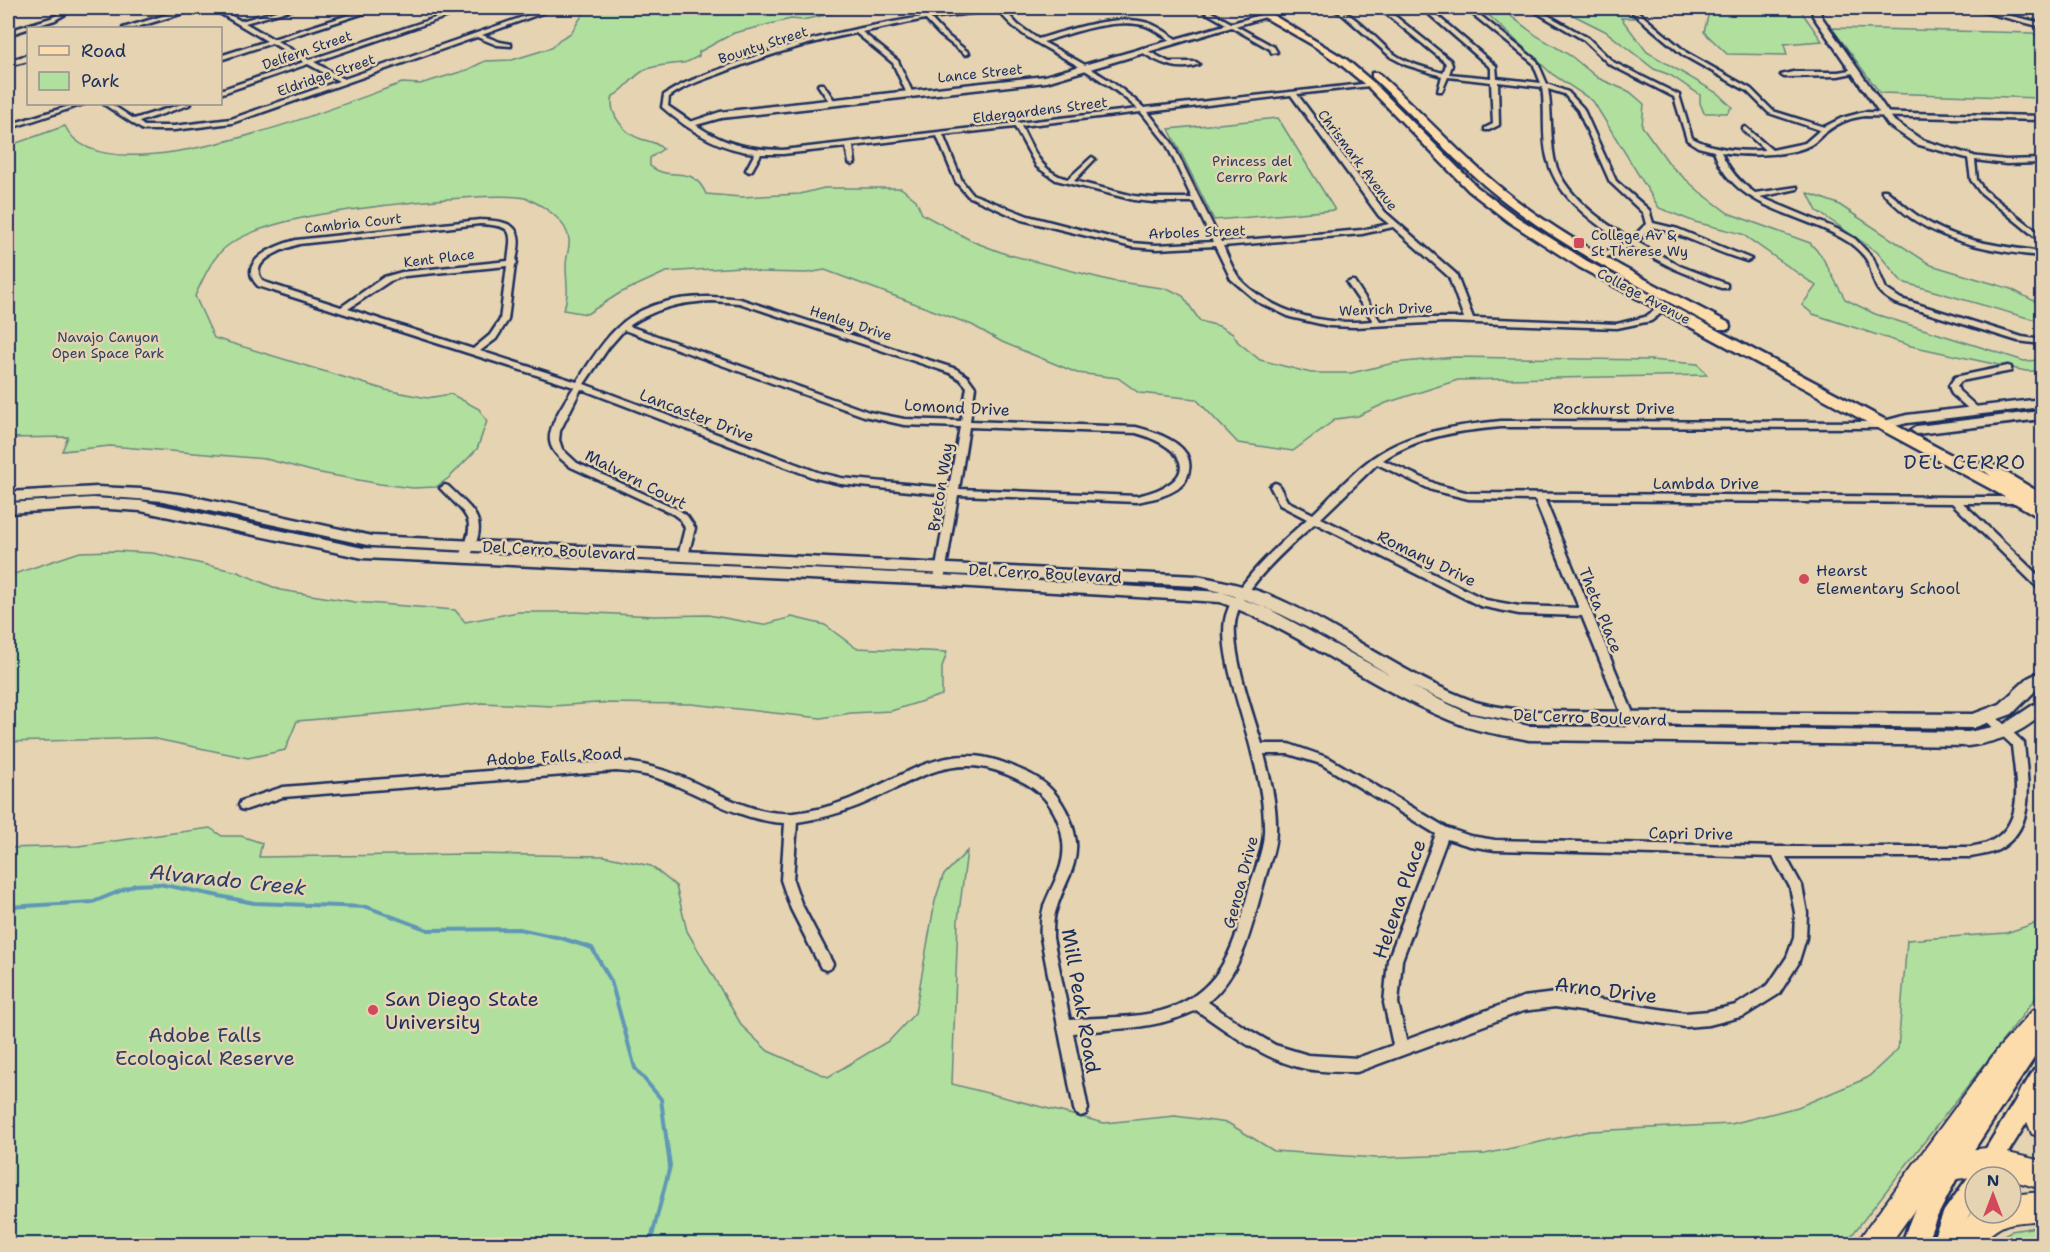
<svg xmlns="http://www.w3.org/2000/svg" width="2050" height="1252" font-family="'Shantell Sans',sans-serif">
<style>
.green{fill:#b0df9e;stroke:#66877e;stroke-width:1.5}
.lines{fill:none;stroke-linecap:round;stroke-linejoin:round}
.stream{stroke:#6197b5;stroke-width:4}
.street-casing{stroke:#1b2f5e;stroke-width:5}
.secondary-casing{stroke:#1b2f5e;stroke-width:5}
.primary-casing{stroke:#1b2f5e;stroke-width:5}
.highway-casing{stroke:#1b2f5e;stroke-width:4}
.street{fill:#e6d3b1;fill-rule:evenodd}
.secondary{fill:#e6d3b1;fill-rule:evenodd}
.primary{fill:#fddcac;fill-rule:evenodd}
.highway{fill:#fddcac;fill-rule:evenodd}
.poi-dot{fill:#d1495b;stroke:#e6d3b1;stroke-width:2}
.labels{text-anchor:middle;stroke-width:5;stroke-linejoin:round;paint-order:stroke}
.far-street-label{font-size:14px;fill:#1b2f5e;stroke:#e6d3b1}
.far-park-label{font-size:14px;fill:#2a4164;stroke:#e6d3b1}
.far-poi-label{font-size:14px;fill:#1b2f5e;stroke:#e6d3b1;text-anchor:start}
.street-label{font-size:16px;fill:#1b2f5e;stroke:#e6d3b1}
.poi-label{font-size:16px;fill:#1b2f5e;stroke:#e6d3b1;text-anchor:start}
.quarter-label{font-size:20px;letter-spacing:1.5px;fill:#1b2f5e;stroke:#e6d3b1}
.near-street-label{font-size:20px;fill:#1b2f5e;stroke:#e6d3b1}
.near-poi-label{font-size:20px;fill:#1b2f5e;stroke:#e6d3b1;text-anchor:start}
.near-park-label{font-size:20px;fill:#2a4164;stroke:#e6d3b1}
.near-water-label{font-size:21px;font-style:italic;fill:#27406c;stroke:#e6d3b1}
</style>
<rect width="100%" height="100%" fill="#e6d3b1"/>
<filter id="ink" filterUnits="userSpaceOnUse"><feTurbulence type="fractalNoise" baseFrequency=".0167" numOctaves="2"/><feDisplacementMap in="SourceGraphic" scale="12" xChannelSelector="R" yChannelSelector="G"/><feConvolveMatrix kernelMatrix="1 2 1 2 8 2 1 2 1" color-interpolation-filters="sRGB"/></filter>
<g filter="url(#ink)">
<g class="green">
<path d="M593 8H860L802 20 791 19 734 33 699 52V56C694 58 688 63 682 63 669 65 658 64 645 70 631 77 625 91 613 96 608 114 625 134 641 139 650 142 656 142 663 149L650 158V166C671 183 692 162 706 194L741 197 800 194 824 188H901L916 200 922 214 974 242 1006 254 1112 281 1169 289 1183 296 1200 321 1219 326 1233 334 1238 342 1260 360 1311 373H1351L1394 363 1455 357 1650 360 1698 364 1707 375 1458 380 1386 403 1358 416 1336 419 1293 451 1238 443 1196 399 1139 393 1118 378 1077 373 1002 342 972 325 825 270 807 273 759 272 741 267 666 272 620 293 587 314 563 310C570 296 566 282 566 266 566 257 570 247 569 239 566 220 544 206 528 199 504 189 335 210 302 218 278 223 251 230 230 244 212 256 204 277 195 296L214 338 386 390 427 398 451 394 479 409 487 421 477 449 450 477 436 487 413 488 380 484 315 472 266 459 110 446 62 451 68 437 8 438V146L65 126C101 204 342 104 402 83L420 84 467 70 485 61 512 60 551 48 560 39 571 33 583 14Z"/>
<polygon points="1481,8 1500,8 1537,36 1571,56 1598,78 1630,92 1644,104 1642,126 1671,166 1700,192 1728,213 1810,243 1821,255 1845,299 1875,314 1990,350 2024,361 2042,360 2042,371 2026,371 1911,346 1813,314 1802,305 1816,286 1742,234 1695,222 1659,208 1593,101 1552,74"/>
<polygon points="1559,8 1619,8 1635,18 1621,18 1647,52 1717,93 1732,107 1727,113 1704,113 1700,103 1700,95 1670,75 1654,69 1605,31"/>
<polygon points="1710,8 1778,8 1801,11 1822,41 1784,44 1787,55 1727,54 1704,32"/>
<polygon points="1832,28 2033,33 2042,41 2042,98 1880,93"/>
<polygon points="1278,118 1335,210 1214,220 1169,129"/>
<polygon points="1808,193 1838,204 1931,265 2011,289 2042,305 2042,322 1902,282 1877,252 1817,211"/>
<polygon points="113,551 153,553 238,572 280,590 355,602 455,610 465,622 518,612 577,612 654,616 708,615 763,625 792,617 825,625 856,648 947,652 942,667 942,695 891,711 851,713 821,718 691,704 597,703 552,706 481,703 412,711 297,721 285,750 248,758 151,738 8,742 8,576 80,552"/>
<polygon points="210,828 222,836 241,836 262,843 259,857 471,854 604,856 651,866 676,886 687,931 742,1026 768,1051 828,1077 890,1040 915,1013 935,901 943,876 967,851 958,920 952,1084 1104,1123 1175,1116 1228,1123 1274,1151 1376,1158 1485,1154 1590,1131 1731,1124 1798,1107 1867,1078 1898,1049 1907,940 2006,933 2042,921 2042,990 1845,1244 8,1244 8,848 78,846"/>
<polygon points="2042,1226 2042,1244 1988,1244 2011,1231"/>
</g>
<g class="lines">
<polyline class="stream" points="8,907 93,902 135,885 159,884 254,903 367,907 428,930 519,929 561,938 592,948 611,981 635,1068 661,1099 670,1166 650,1244"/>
<g class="street-casing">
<g id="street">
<polygon points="70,8 76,8 55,20 8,35 8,31 51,18"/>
<polygon points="211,8 217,8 241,21 287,8 293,8 293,9 245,23 273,39 371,8 377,8 377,9 277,41 309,60 465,8 472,8 314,62 344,79 549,8 556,8 482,35 500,42 511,44 511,46 497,45 477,37 232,123 174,130 143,130 105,105 104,104 111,104 134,119 182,104 190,104 189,105 139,122 144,126 174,126 231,119 339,81 308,64 220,94 220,90 304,62 272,43 220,60 220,56 267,41"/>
<path d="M989 8H1002L1018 25 1038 39C1069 30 1116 13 1148 23 1158 26 1167 33 1176 39V41H1172C1163 36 1154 28 1143 25 1113 18 1071 33 1043 42 1079 61 1114 80 1144 108L1372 83V85L1370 86 1297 94 1385 212 1456 274 1473 318 1617 324 1645 317 1662 305H1665L1669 307 1651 321 1617 328 1445 322 1355 327 1329 326 1290 317 1258 302 1231 279 1215 246 1157 249 1132 247 1022 220 968 196 956 182 937 136 853 146 855 163 852 165 849 163 846 147 783 154H761L752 170 749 172 746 170 755 153C720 150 688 130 662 107L664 95C683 82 705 75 726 67 811 34 899 19 989 8ZM998 10C1019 37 1044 46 1073 63 1096 76 1118 91 1138 109L783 150C727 149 713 137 668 106L669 97C684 86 702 80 719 74 764 56 809 42 856 33L893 63 907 94 912 95 913 94 898 61 862 32 925 19 940 35 966 55 969 53 968 52 944 33 930 18ZM1291 95 1379 216 1389 224 1362 230 1221 242 1172 143 1148 112ZM1141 112 1166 143 1192 198H1153L1134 196 1074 181 1094 160 1095 159 1092 157 1068 179C1041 173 1033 149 1021 126ZM1015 127 1037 167 1056 180 1134 200 1153 202H1194L1213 242 1157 245 1132 243 1028 216 972 194 962 181 943 135ZM1393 227 1449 277 1464 318H1421L1380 321 1354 281H1351L1347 283 1373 321C1332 325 1292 318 1257 294 1250 289 1242 283 1237 275 1231 266 1227 255 1223 246L1362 234Z"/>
<polygon points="1198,8 1204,8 1274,47 1277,52 1272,53 1270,49"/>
<path d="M1330 8C1352 8 1376 41 1394 54 1408 64 1427 68 1443 73L1446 65 1445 62 1379 8H1385L1450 60 1452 65 1449 74 1491 78V68L1422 8H1428L1496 66 1497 78 1541 83 1533 63 1465 8H1471L1537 61 1547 84 1568 92 1583 108 1616 181 1649 210 1653 223 1678 229 1751 259 1747 261C1714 252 1685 234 1652 227L1637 242 1680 266 1727 284V288H1721L1675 269 1631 246 1602 259H1596V255L1626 243C1595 225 1557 197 1548 161 1541 137 1546 111 1542 87L1498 82 1499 125 1489 130H1485V128L1493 124 1491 82 1448 77 1442 91H1438L1442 76 1406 65 1391 57 1342 14ZM1548 89 1564 94 1578 110 1610 182 1643 213 1646 224 1631 239C1603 223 1560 192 1554 158 1550 135 1552 111 1548 89Z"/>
<path d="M1529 8H1535L1588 38 1613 62 1679 95 1692 138C1715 150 1740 152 1765 150L1743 130V128L1745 127 1772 150 1805 143 1820 130 1769 113 1747 91 1683 55 1633 13V11H1637L1687 53 1751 89 1773 111 1824 127 1842 118 1864 112 2042 116V120L1864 116C1850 118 1837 123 1826 132 1821 135 1817 141 1812 144 1791 157 1744 156 1721 152 1729 170 1739 182 1755 193L1797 187V189L1760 197 1837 229 1855 239 1873 258 1886 289 1901 299 2022 337 2042 340V344L2018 341 1895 303C1890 300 1884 297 1880 292 1873 285 1873 276 1870 267 1867 257 1858 249 1850 243 1804 212 1733 211 1714 151L1698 147 1687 140 1674 97 1609 64 1584 40Z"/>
<polygon points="1892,8 1902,9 1899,11"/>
<polygon points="1968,8 1976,8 2042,23 2042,27"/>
<path d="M1142 48 1169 62H1196L1199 64C1179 73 1157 62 1140 51L1139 50Z"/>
<polygon points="1856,69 1858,70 1858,72 1838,76 1784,77 1781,75 1793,72 1838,72"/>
<polygon points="819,84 823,84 836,103 835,104 831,104 818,85"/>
<polygon points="76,104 84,104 8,129 8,125"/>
<polygon points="1971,156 2006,160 2042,159 2042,163 2006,164 1975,160 1977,180 1984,190 2042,235 2042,240 2039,240 1980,192 1971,180 1968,158"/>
<path d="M1882 190H1886C1896 198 1905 207 1915 214 1952 241 1998 246 2042 252V256C1998 252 1951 244 1914 220 1902 212 1892 202 1882 192Z"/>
<path d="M480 220C492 221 516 220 518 237 520 244 517 254 516 261L517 263 515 265 508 320 496 339 480 351 577 382C588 365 600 345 615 330 647 297 697 294 740 299L956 369 967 376 975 387 970 421 1136 427C1155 432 1194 444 1189 470 1188 478 1183 485 1177 489 1165 497 1151 499 1137 502L958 495 944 580 939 584 934 580 948 495 841 484 815 478 581 389 560 431 559 440 562 449 577 463 679 510 687 516 695 528 688 556 687 559H679L678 556 685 528 681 520 673 514 571 467C563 461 551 452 550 441 548 425 566 400 574 387L258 286C234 261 278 245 296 240ZM480 224C514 226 512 230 508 261L402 272 384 277 341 307 264 282C244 262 286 248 299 244ZM507 266 500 320 490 335 473 349 348 309 390 281 405 276ZM713 301 739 303 950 373 961 380 967 387 961 421 904 419 869 412 629 326C655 308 681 302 713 301ZM624 330 864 416 904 425 960 427 949 488 841 478 820 473 584 384 609 347ZM969 427 1136 433C1191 449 1200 482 1137 496L959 489Z"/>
<polygon points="2008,366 2011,367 2011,371 1961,381 1957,386 1959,391 1978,408 1978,412 1972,412 1952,394 1949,386 1955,377"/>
<path d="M1501 421 1884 422 1888 425 1884 428 1501 427C1459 431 1418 436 1383 460L1438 485 1469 493 1954 497H2021L2042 495V501L2021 503H1963L2042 579V589L2038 588 1952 503 1545 500 1642 735 1640 738 1636 740 1632 738 1630 735 1582 616 1519 614 1480 606 1315 523C1291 545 1243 586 1236 618 1229 647 1253 714 1262 744H1289L1329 758 1447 828 1470 836 1495 840 1776 847H1971C1977 845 1984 845 1989 842 2027 824 2015 778 2012 745L1985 720 1983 717 1985 714 1989 712 1993 714 2024 743C2027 781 2038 828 1998 850 1990 854 1980 855 1971 857H1786L1802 886 1807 913 1806 938 1798 964 1779 994 1744 1016 1709 1025 1685 1027 1555 1007 1523 1011 1357 1072C1340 1072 1323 1072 1306 1069 1264 1060 1231 1034 1196 1010 1157 1030 1116 1028 1073 1033L1088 1109 1086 1114 1081 1116 1076 1114 1074 1109 1041 938C1040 927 1041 917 1044 906 1052 884 1066 867 1063 842 1060 815 1046 793 1021 781 1005 773 988 766 969 766 929 765 894 792 858 806 838 814 818 819 797 822L793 880 801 903 833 964 831 968 826 970 821 968 791 909 781 880 785 823C738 821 700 793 657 778 644 774 630 772 616 771L283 797 245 810 241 809 239 805 241 801 283 787 616 761C639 763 660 768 682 777 717 792 753 816 793 813 813 811 832 806 850 799 888 784 926 755 969 756 991 756 1010 765 1030 774 1056 787 1072 813 1076 842 1078 867 1064 884 1057 907 1053 917 1053 927 1053 938L1070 1020C1105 1016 1145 1020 1178 1005 1228 982 1237 934 1250 886 1255 869 1263 852 1264 833 1265 806 1259 779 1252 753 1244 718 1219 654 1225 620 1231 586 1282 542 1307 519L1280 505 1270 486 1275 483 1278 484 1287 501 1313 514C1331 497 1347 478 1366 463 1405 432 1454 426 1501 421ZM1377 464 1432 490 1469 499 1535 500 1579 608 1519 606 1486 600 1321 518ZM1264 754H1289L1321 764 1436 834 1388 960 1384 1003 1393 1045 1357 1058 1308 1055 1275 1045 1241 1025 1208 1002C1245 971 1252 923 1265 879 1269 863 1276 848 1276 831 1277 804 1270 779 1264 754ZM1447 839 1470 846 1495 850 1773 857 1790 887 1795 913 1794 938 1787 957 1769 984 1736 1005 1709 1011 1685 1013 1555 993 1523 997 1406 1040 1398 1003 1402 960Z"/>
<path d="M445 485 448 486C478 515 489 520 468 561L464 562 459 558C478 519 469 518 442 490L440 488Z"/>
</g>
</g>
<g class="secondary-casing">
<g id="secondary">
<polygon points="189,8 200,8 134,28 123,28"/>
<polygon points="1285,8 1296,8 1046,82 721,118 689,127 684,124 720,112 1045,76"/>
<polygon points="1812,8 1820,8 1821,16 1894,121 1922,140 1974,156 1974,160 1916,144 1888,125 1813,16"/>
<polygon points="28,55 28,61 8,66 8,61"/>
<polygon points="2042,399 2042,407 1907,423 1884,429 1878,425 1880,422 1907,415"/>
<polygon points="2042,411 2042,419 1917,434 1911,430 1917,426"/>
<path d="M97 487 141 489 185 495 372 536 1197 576C1224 581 1251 587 1276 598 1345 628 1405 677 1476 702 1492 707 1510 708 1526 711L1973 714 2000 704 2028 678 2042 671V684L2012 714 1973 728 1526 723 1472 713 1411 686 1469 714 1529 726 1968 732 2003 725 2042 699V714C2021 734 1996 742 1968 746L1529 740C1507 735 1482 733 1462 725 1377 693 1305 634 1220 602L939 585 363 558 141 511 93 508 8 513V503L93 498 141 501 363 548 939 575 1221 592 1267 608 1390 675C1325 637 1272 602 1197 586L372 546 163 501 97 496 8 501V492Z"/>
</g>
</g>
<g class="primary-casing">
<g id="primary">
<polygon points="1248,8 1258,8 1271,14 1347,60 1374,83 1477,187 1517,217 1587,261 1991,476 1978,466 1980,463 1990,463 2042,494 2042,505 2033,501 2042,507 2042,519 1991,489 1579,267 1509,222 1469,191 1368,87 1340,64 1311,44"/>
<path d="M1372 73H1378C1425 115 1466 162 1516 200 1581 249 1657 285 1729 323L1730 326 1729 329H1719C1648 290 1573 254 1508 204 1459 167 1417 119 1372 77Z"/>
<path d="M2042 1017V1046L1962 1168 1935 1221 1926 1244H1902C1927 1162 1986 1090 2034 1020Z"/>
<polygon points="2042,1067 2042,1098 1993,1177 1975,1177 1975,1206 1962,1226 1955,1244 1931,1244 1944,1211 1969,1176 2034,1070"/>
</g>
</g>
<g class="highway-casing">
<g id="highway">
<polygon points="2042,1007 2042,1037 2016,1067 1956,1151 1987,1148 2042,1161 2042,1189 2011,1180 2011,1177 1976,1176 1952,1180 1942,1176 1941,1173 1890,1244 1859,1244 1863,1234 1998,1049 2033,1010"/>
<polygon points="2030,1084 2039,1088 2042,1095 2042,1137 2032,1134 2017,1097 2021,1088"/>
<path d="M2042 1192V1220C2012 1224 2003 1219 1981 1244H1949L1953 1234 1974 1210 1975 1213H2011V1195Z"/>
</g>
</g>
<use href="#street" class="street"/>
<use href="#secondary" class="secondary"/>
<use href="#primary" class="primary"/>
<use href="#highway" class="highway"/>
</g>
</g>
<g class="poi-dot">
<rect x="1573" y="237" width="12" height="12" rx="3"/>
<circle cx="1804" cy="579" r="6"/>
<circle cx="373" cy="1010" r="6"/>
</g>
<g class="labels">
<g class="far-street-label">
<text transform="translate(763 45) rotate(-18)" y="5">Bounty Street</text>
<text transform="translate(307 50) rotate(-19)" y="5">Delfern Street</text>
<text transform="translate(980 73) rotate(-6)" y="5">Lance Street</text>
<text transform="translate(326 75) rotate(-19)" y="5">Eldridge Street</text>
<text transform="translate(1040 110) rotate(-7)" y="5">Eldergardens Street</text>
<text transform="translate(1358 160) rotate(53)" y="5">Chrismark Avenue</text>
<text transform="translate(353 223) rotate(-6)" y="5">Cambria Court</text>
<text transform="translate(1197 232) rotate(-2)" y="5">Arboles Street</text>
<text transform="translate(439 258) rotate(-7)" y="5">Kent Place</text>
<text transform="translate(1644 296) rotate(28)" y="5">College Avenue</text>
<text transform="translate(1386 309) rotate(-2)" y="5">Wenrich Drive</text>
<text transform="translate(851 323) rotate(18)" y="5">Henley Drive</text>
</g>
<g class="far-park-label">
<text x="1252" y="166">Princess del<tspan x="1252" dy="16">Cerro Park</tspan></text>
<text x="108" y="342">Navajo Canyon<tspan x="108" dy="16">Open Space Park</tspan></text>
</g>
<g class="far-poi-label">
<text x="1591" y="240">College Av &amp;<tspan x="1591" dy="16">St Therese Wy</tspan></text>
</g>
<g class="street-label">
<text transform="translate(957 407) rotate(3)" y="6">Lomond Drive</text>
<text x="1614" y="414">Rockhurst Drive</text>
<text transform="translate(697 415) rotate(21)" y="6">Lancaster Drive</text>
<text transform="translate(636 479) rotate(27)" y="6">Malvern Court</text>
<text x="1706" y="489">Lambda Drive</text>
<text transform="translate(940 487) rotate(-81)" y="6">Breton Way</text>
<text transform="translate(559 550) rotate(3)" y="6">Del Cerro Boulevard</text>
<text transform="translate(1427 558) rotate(26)" y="6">Romany Drive</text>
<text transform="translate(1045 573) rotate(3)" y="6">Del Cerro Boulevard</text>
<text transform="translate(1601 610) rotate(68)" y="6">Theta Place</text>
<text transform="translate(1590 717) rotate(2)" y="6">Del Cerro Boulevard</text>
<text transform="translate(554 756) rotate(-3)" y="6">Adobe Falls Road</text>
<text transform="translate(1691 833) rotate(1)" y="6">Capri Drive</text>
<text transform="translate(1240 882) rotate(-75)" y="6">Genoa Drive</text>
</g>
<g class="poi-label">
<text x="1816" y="576">Hearst<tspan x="1816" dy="18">Elementary School</tspan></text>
</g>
<g class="quarter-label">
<text x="1965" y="469">DEL CERRO</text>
</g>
<g class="near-street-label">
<text transform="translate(1399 899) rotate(-71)" y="7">Helena Place</text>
<text transform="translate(1606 990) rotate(7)" y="7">Arno Drive</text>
<text transform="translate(1081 1001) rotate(80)" y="7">Mill Peak Road</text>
</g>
<g class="near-poi-label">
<text x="385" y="1006">San Diego State<tspan x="385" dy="23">University</tspan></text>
</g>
<g class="near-park-label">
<text x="205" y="1042">Adobe Falls<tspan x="205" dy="23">Ecological Reserve</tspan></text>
</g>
<g class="near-water-label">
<text transform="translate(228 880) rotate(6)" y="7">Alvarado Creek</text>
</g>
</g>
<rect width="2050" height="1252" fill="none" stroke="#e6d3b1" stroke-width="30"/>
<rect x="15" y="15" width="2020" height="1222" fill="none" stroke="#1b2f5e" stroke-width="2" filter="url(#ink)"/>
<rect x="27" y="27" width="195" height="78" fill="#e6d3b1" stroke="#959190" stroke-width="1.5"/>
<rect x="39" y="46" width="30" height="9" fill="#fddcac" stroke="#959190" stroke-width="1.5"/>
<text x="81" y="57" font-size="18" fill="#1b2f5e">Road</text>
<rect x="39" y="72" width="30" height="18" fill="#b0df9e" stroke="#959190" stroke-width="1.5"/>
<text x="81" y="87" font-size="18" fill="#1b2f5e">Park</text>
<g transform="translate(1993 1195)"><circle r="28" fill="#e6d3b1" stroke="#959190" stroke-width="1.5"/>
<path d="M0-4.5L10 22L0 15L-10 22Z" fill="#d1495b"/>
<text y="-9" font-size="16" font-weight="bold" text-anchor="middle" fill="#1b2f5e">N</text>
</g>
</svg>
